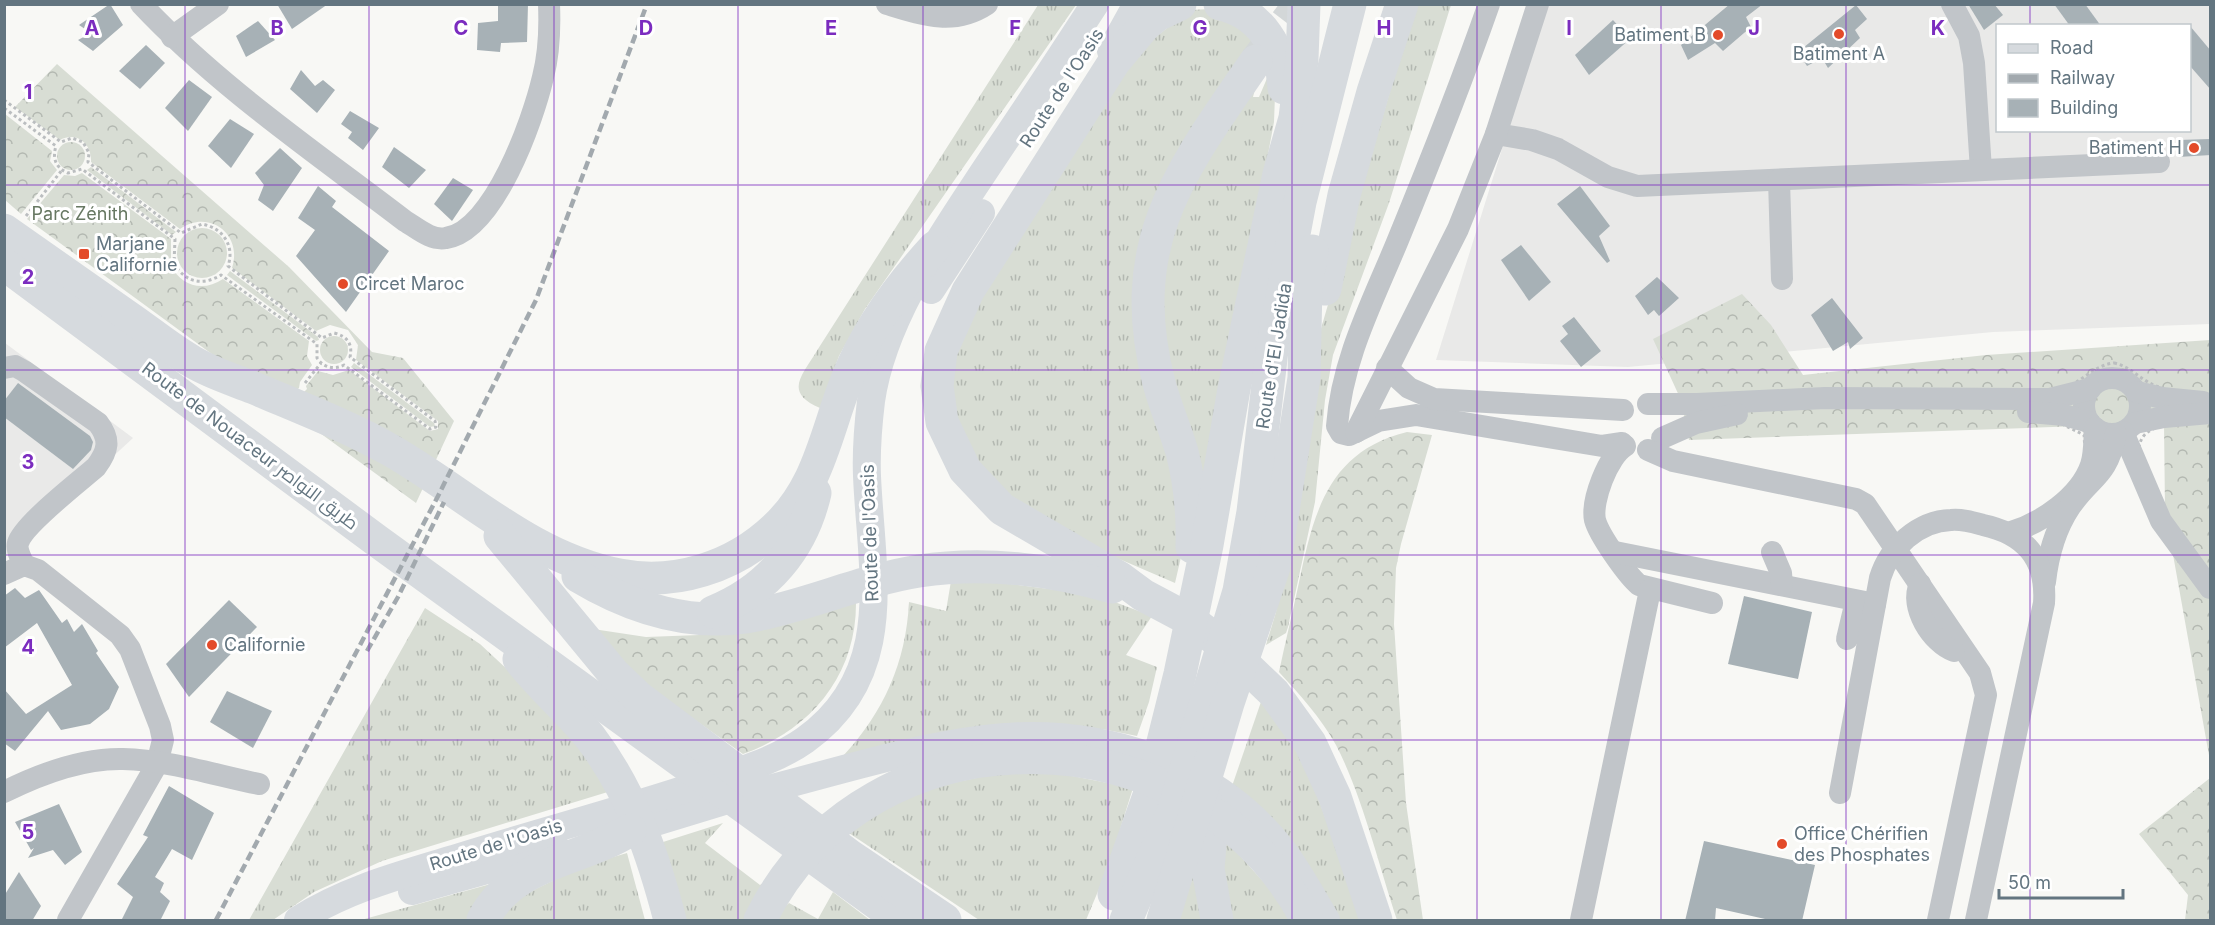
<svg xmlns="http://www.w3.org/2000/svg" width="2215" height="925" font-family="Inter,Cairo,sans-serif">
<style>
.built{fill:#e9e9e8;fill-rule:evenodd}
.grass{fill:url(#grass-tufts)}
.forest{fill:url(#forest-crowns)}
.building{fill:#a7b1b6}
.lines{fill:none;stroke-linecap:round;stroke-linejoin:round}
.highway-tunnel{stroke:#d3d7d8;stroke-width:33;stroke-dasharray:33 16;stroke-linecap:butt}
.path{stroke:#bbbec0;stroke-width:3;stroke-dasharray:3 3;stroke-linecap:butt}
.minor{stroke:#c1c5c9;stroke-width:22}
.major{stroke:#d6dade;stroke-width:28}
.highway{stroke:#d6dade;stroke-width:33}
.rail{stroke:#a2a9ae;stroke-width:4.5;stroke-dasharray:9 4.5;stroke-linecap:butt}
.grid{fill:none;stroke:#7b2cbf;stroke-width:1.5;stroke-opacity:0.55}
.poi-dot{fill:#e34a29;stroke:#fff;stroke-width:2}
.labels{text-anchor:middle;stroke-width:6;stroke-linejoin:round;paint-order:stroke}
.poi-label{font-size:18px;fill:#637580;stroke:#fff;text-anchor:start}
.street-label{font-size:18px;fill:#637580;stroke:#fff}
.park-label{font-size:18px;fill:#677862;stroke:#fff}
.grid-label{font-size:20px;text-anchor:middle;font-weight:bold;fill:#7b2cbf;stroke:#fff;stroke-width:6;stroke-linejoin:round;paint-order:stroke}
</style>
<defs>
<pattern id="grass-tufts" width="24" height="20" patternUnits="userSpaceOnUse" patternTransform="scale(1.5)"><rect width="24" height="20" fill="#d8ddd4"/><path d="M3 7l-1-3M5 7V3M7 7l1-3M15 17l-1-3M17 17v-4M19 17l1-3" fill="none" stroke="#b3b8b1"/></pattern>
<pattern id="forest-crowns" width="20" height="18" patternUnits="userSpaceOnUse" patternTransform="scale(1.5)"><rect width="20" height="18" fill="#d8ddd4"/><path d="M2 6a3 3 0 1 1 6 0M12 15a3 3 0 1 1 6 0" fill="none" stroke="#b3b8b1"/></pattern>
</defs>
<rect width="100%" height="100%" fill="#f8f8f5"/>
<g class="built">
<path d="M1547 5H2210V324L1993 332 1628 367 1436 360ZM1998 26H2190V130H1998Z"/>
<polygon points="5,343 133,438 5,556"/>
</g>
<g class="grass">
<path d="M1038 5H1076L865 309 839 356 820 408C783 392 802 376 818 349Z"/>
<polygon points="1415,5 1451,5 1389,203 1333,355 1325,400 1315,502 1288,627 1286,633 1266,645 1276,612 1318,339"/>
<polygon points="1211,9 1248,25 1254,46 1153,209 1181,557 1175,583 1045,527 987,483 950,401 959,334 1134,54 1190,10"/>
<polygon points="1271,69 1275,95 1274,122 1204,497 1156,311 1179,199 1259,73 1253,97 1259,97"/>
<path d="M980 580 1096 595 1152 616 1126 655 1157 667 1149 702 1137 736 1102 729 843 756C884 712 906 662 909 602L946 611 951 581Z"/>
<polygon points="425,608 480,644 552,711 611,791 382,861 314,892 273,920 249,920"/>
<polygon points="1262,699 1300,749 1363,920 1336,920 1231,789"/>
<polygon points="1027,767 1133,788 1109,865 1086,920 979,920 843,829 910,792"/>
<polygon points="723,823 705,843 760,885 783,869 751,920 680,920 663,842"/>
<polygon points="1223,837 1298,920 1227,920 1224,903"/>
<polygon points="627,853 645,920 498,920 523,895 586,865"/>
<polygon points="1198,856 1209,920 1173,920"/>
<polygon points="505,880 472,920 361,920"/>
<polygon points="833,892 870,920 769,920 789,903 818,919"/>
</g>
<g class="forest">
<path d="M57 64 289 267 372 352 403 358 454 421 416 503 287 409 307 389 306 386 318 371 333 375 349 370 430 431 438 429V421L356 360 358 345 348 330 330 325 316 331 232 268C243 234 209 209 180 229L91 162C92 144 77 131 60 140L15 107Z"/>
<polygon points="5,114 52,151 50,161 57,170 21,214 5,200"/>
<circle cx="71" cy="156" r="14"/>
<polygon points="91,167 176,232 172,235 87,170"/>
<path d="M82 173 171 239V265C181 287 204 292 223 279L309 341 307 356 312 365 300 382 299 388 279 403 27 219 64 175 75 176Z"/>
<circle cx="202" cy="253" r="25"/>
<polygon points="230,271 318,337 319,340 316,341 227,275"/>
<polygon points="1742,294 1771,325 1803,375 1986,355 2210,340 2210,761 2165,510 2164,423 1689,440 1681,400 1653,339"/>
<circle cx="334" cy="350" r="14"/>
<polygon points="354,363 434,423 435,426 430,427 351,367"/>
<path d="M1407 432 1432 435 1401 544 1396 568 1394 624 1406 803 1423 920H1397C1379 866 1362 795 1336 745 1321 718 1300 695 1279 672 1285 643 1292 615 1298 587 1313 516 1326 452 1407 432Z"/>
<path d="M856 601C857 675 811 730 743 754L643 683 593 629 646 637 726 634Z"/>
<polygon points="2210,778 2210,920 2185,920 2188,895 2139,834"/>
</g>
<g class="building">
<polygon points="110,4 123,25 93,51 78,40 91,33 79,25"/>
<polygon points="277,4 328,4 292,29"/>
<polygon points="498,4 528,4 527,42 501,43 500,52 477,50 478,23 498,21"/>
<polygon points="1730,4 1763,4 1746,17 1751,27 1723,51 1715,43 1688,60 1681,45"/>
<polygon points="1968,4 1994,4 2003,15 1984,30"/>
<polygon points="2054,4 2085,4 2101,26 2070,26"/>
<polygon points="1856,5 1867,19 1855,30 1860,38 1828,68 1822,58 1807,66 1798,52"/>
<polygon points="1613,20 1630,39 1589,75 1575,55"/>
<polygon points="258,21 275,40 246,57 236,36"/>
<polygon points="2190,26 2211,51 2211,90 2190,66"/>
<polygon points="146,45 165,63 140,89 119,71"/>
<polygon points="301,70 315,86 323,80 335,90 317,113 290,89"/>
<polygon points="189,80 212,97 188,131 165,108"/>
<polygon points="350,111 379,128 363,150 348,138 352,132 341,124"/>
<polygon points="230,119 254,134 231,168 208,146"/>
<polygon points="2211,139 2211,155 2178,157 2177,140"/>
<polygon points="394,147 426,170 409,188 382,167"/>
<polygon points="280,148 302,168 273,211 258,200 264,185 255,173"/>
<polygon points="453,178 473,190 452,221 434,204"/>
<polygon points="318,186 336,201 332,207 389,251 346,312 296,256 315,230 298,218"/>
<polygon points="1580,186 1610,226 1599,236 1610,261 1607,263 1557,204"/>
<polygon points="1521,245 1551,282 1529,301 1501,260"/>
<polygon points="1657,277 1679,298 1659,316 1654,310 1648,315 1635,296"/>
<polygon points="1832,298 1863,338 1850,349 1848,342 1833,351 1811,315"/>
<polygon points="1574,317 1601,351 1581,367 1560,341 1568,334 1562,326"/>
<polygon points="18,383 90,436 93,442 91,450 73,469 4,417 4,401"/>
<polygon points="15,588 25,598 39,590 62,623 67,619 74,632 82,624 98,651 96,653 119,687 109,709 90,724 61,730 48,711 15,751 4,743 4,689 26,714 72,685 37,623 4,648 4,596"/>
<polygon points="1744,596 1812,612 1798,679 1728,664"/>
<polygon points="229,600 257,627 189,697 166,664"/>
<polygon points="227,691 272,711 253,748 210,722"/>
<polygon points="169,786 214,813 192,860 172,849 155,877 164,883 160,892 170,901 160,921 121,921 133,897 117,884 148,837 143,835"/>
<polygon points="59,804 82,852 65,865 53,850 28,858 34,848 31,850 15,822"/>
<polygon points="1704,841 1815,865 1802,921 1774,921 1716,908 1715,921 1685,921"/>
<polygon points="19,872 41,906 32,921 4,921 4,896"/>
</g>
<g class="lines">
<polyline class="highway-tunnel" points="1256,61 1300,4"/>
<g class="path">
<path d="M4 100 61 142 72 138 83 142 89 153 88 162 181 233 202 224C223 228 235 246 228 266L322 338 334 333C347 336 353 344 350 357L435 421 436 427 430 429 344 365C334 370 324 368 317 358V344L221 275C203 286 185 283 174 263L175 239 82 169 68 173C56 168 52 159 56 146L4 108"/>
<polyline points="26,216 62,170"/>
<path d="M2114 363C2133 367 2143 384 2163 388L2165 424C2152 429 2141 432 2139 448L2111 456 2085 450 2084 435 2062 424 2065 410 2062 389C2081 383 2094 365 2114 363Z"/>
<polyline points="305,383 321,363"/>
</g>
<g class="minor">
<path d="M141 4C219 87 315 152 405 221 417 228 431 241 446 238 494 231 533 120 543 77 549 54 550 28 549 4"/>
<path d="M887 4C923 15 954 26 987 4"/>
<path d="M1489 4C1461 84 1430 162 1398 240 1373 301 1342 359 1337 426L1341 433 1349 435 1378 421 1416 415 1602 446 1622 443"/>
<polyline points="1952,4 1969,36 1974,63 1981,170"/>
<polyline points="172,37 218,4"/>
<polyline points="1496,134 1532,140 1558,149 1608,177 1637,186 2159,162"/>
<polyline points="1779,180 1782,279"/>
<path d="M4 368 15 366 24 371 98 423C111 440 108 451 96 467 80 481 23 525 18 543 16 550 21 558 24 565"/>
<polyline points="1387,368 1409,388 1434,399 1623,410"/>
<circle cx="2112" cy="406" r="28"/>
<polyline points="2137,392 2162,398 2203,402"/>
<polyline points="1648,404 1697,404 1825,398 2050,399 2090,389"/>
<polyline points="2028,412 2064,415 2089,422"/>
<polyline points="2135,423 2164,417 2210,413"/>
<polyline points="1356,432 1458,229 1496,134 1538,4"/>
<polyline points="2123,432 2161,521 2210,588"/>
<polyline points="1662,438 1696,423 1737,414"/>
<path d="M1625 446C1608 456 1591 501 1595 520 1599 535 1627 575 1639 585L1712 603"/>
<polyline points="1648,450 1673,461 1856,499 1865,504 1980,673 1986,695 1938,920"/>
<path d="M2011 532C2041 523 2080 497 2091 465 2095 453 2094 440 2095 428"/>
<polyline points="1615,552 1875,604"/>
<polyline points="1772,552 1781,573 1782,585"/>
<polyline points="4,574 24,565 38,570 120,635 130,649 160,726 163,740 157,764 68,920"/>
<path d="M2045 582C2048 556 2056 528 2070 507 2093 474 2106 479 2116 434"/>
<path d="M1920 584C1909 607 1932 643 1954 651"/>
<polyline points="1847,639 1856,601"/>
<path d="M4 792C40 774 83 758 123 759 168 760 215 775 259 784"/>
<path d="M1840 793 1880 578C1889 548 1918 521 1951 520 1962 519 1972 522 1983 525 2025 534 2047 559 2044 603L1976 920"/>
<polyline points="1581,920 1650,590"/>
</g>
<g class="major">
<polyline points="1111,51 1137,4"/>
<polyline points="931,290 981,213"/>
<path d="M745 795C824 776 904 749 985 739 1094 725 1214 761 1283 851 1299 872 1312 897 1326 920"/>
<polyline points="619,833 737,797 750,791"/>
<polyline points="412,891 558,850"/>
<path d="M298 920C345 890 397 876 450 860 532 834 617 812 698 785 735 772 774 762 805 740 898 674 871 572 867 476 866 451 868 426 871 401 883 317 943 234 989 164 1025 111 1060 58 1095 4"/>
</g>
<g class="highway">
<polyline points="1180,4 1157,15 1145,25 1114,62 968,291 941,351 937,386 942,422 965,470 1002,509 1120,578 1143,595 1190,620 1226,647 1274,693 1310,743 1335,797 1376,920"/>
<path d="M1220 4C1261 13 1282 49 1284 88"/>
<path d="M4 230C45 259 87 288 128 317 150 332 170 349 193 362 211 373 234 380 254 388 301 408 348 426 392 451 468 495 530 557 619 575 675 586 734 567 775 528 820 486 826 431 848 377 868 328 899 286 935 247"/>
<polyline points="4,264 376,540 900,920"/>
<polyline points="1325,289 1344,195 1373,92 1402,4"/>
<polyline points="500,536 614,674 638,697 850,856 945,920"/>
<path d="M1192 547C1193 514 1190 483 1182 452 1175 428 1165 406 1159 383 1123 242 1181 170 1256 61"/>
<path d="M578 576C633 609 692 628 756 615 811 604 863 580 919 571 984 561 1049 569 1112 587"/>
<path d="M713 612C767 590 802 549 815 493"/>
<path d="M519 659C541 687 568 710 590 737 632 792 653 855 670 920"/>
<polyline points="1213,809 1208,869 1217,920"/>
<polyline points="1114,894 1151,790 1180,674 1207,545 1234,389 1279,174 1295,118 1302,59 1304,4"/>
<path d="M483 920C513 861 580 862 630 830"/>
<path d="M760 920C868 701 1196 706 1307 920"/>
<polyline points="1126,920 1173,812 1239,591 1253,512 1272,350 1300,202 1350,4"/>
<polyline points="1163,920 1228,703 1274,567 1304,378 1306,285 1312,251"/>
</g>
<g class="rail">
<polyline points="367,651 398,597 444,502"/>
<polyline points="216,920 437,498 536,300 647,4"/>
</g>
</g>
<path class="grid" d="M185 4V920M369 4V920M554 4V920M738 4V920M923 4V920M1108 4V920M1292 4V920M1477 4V920M1661 4V920M1846 4V920M2030 4V26M2030 130V920M4 185H2210M4 370H2210M4 555H2210M4 740H2210"/>
<g class="poi-dot">
<circle cx="1839" cy="34" r="6"/>
<circle cx="1718" cy="35" r="6"/>
<circle cx="2194" cy="148" r="6"/>
<rect x="78" y="248" width="12" height="12" rx="3"/>
<circle cx="343" cy="284" r="6"/>
<circle cx="212" cy="645" r="6"/>
<circle cx="1782" cy="844" r="6"/>
</g>
<g class="labels">
<g class="poi-label">
<text x="1706" y="41" text-anchor="end">Batiment B</text>
<text x="1839" y="60" text-anchor="middle">Batiment A</text>
<text x="2182" y="154" text-anchor="end">Batiment H</text>
<text x="96" y="250">Marjane<tspan x="96" dy="21">Californie</tspan></text>
<text x="355" y="290">Circet Maroc</text>
<text x="224" y="651">Californie</text>
<text x="1794" y="840">Office Chérifien<tspan x="1794" dy="21">des Phosphates</tspan></text>
</g>
<g class="street-label">
<text transform="translate(1062 88) rotate(-57)" y="6">Route de l'Oasis</text>
<text transform="translate(1274 356) rotate(-81)" y="6">Route d'El Jadida</text>
<text transform="translate(250 446) rotate(37)" y="6">Route de Nouaceur طريق النواصر</text>
<text transform="translate(870 533) rotate(-92)" y="6">Route de l'Oasis</text>
<text transform="translate(496 845) rotate(-17)" y="6">Route de l'Oasis</text>
</g>
<g class="park-label">
<text x="80" y="220">Parc Zénith</text>
</g>
</g>
<g class="grid-label">
<text x="92" y="35">A</text>
<text x="277" y="35">B</text>
<text x="461" y="35">C</text>
<text x="646" y="35">D</text>
<text x="831" y="35">E</text>
<text x="1015" y="35">F</text>
<text x="1200" y="35">G</text>
<text x="1384" y="35">H</text>
<text x="1569" y="35">I</text>
<text x="1754" y="35">J</text>
<text x="1938" y="35">K</text>
<text x="28" y="99">1</text>
<text x="28" y="284">2</text>
<text x="28" y="469">3</text>
<text x="28" y="654">4</text>
<text x="28" y="839">5</text>
</g>
<rect width="2215" height="925" fill="none" stroke="#637580" stroke-width="12"/>
<rect x="1996" y="24" width="195" height="108" fill="#ffffff" stroke="#c1c8cc" stroke-width="1.5"/>
<rect x="2008" y="44" width="30" height="9" fill="#d6dade" stroke="#c1c8cc" stroke-width="1.5"/>
<text x="2050" y="54" font-size="18" fill="#637580">Road</text>
<rect x="2008" y="74" width="30" height="9" fill="#a2a9ae" stroke="#c1c8cc" stroke-width="1.5"/>
<text x="2050" y="84" font-size="18" fill="#637580">Railway</text>
<rect x="2008" y="99" width="30" height="18" fill="#a7b1b6" stroke="#c1c8cc" stroke-width="1.5"/>
<text x="2050" y="114" font-size="18" fill="#637580">Building</text>
<path d="M1999 889v9h124v-9" fill="none" stroke="#637580" stroke-width="3"/>
<text x="2008" y="889" font-size="18" fill="#637580" stroke="#ffffff" stroke-width="4.5" paint-order="stroke">50 m</text>
</svg>
